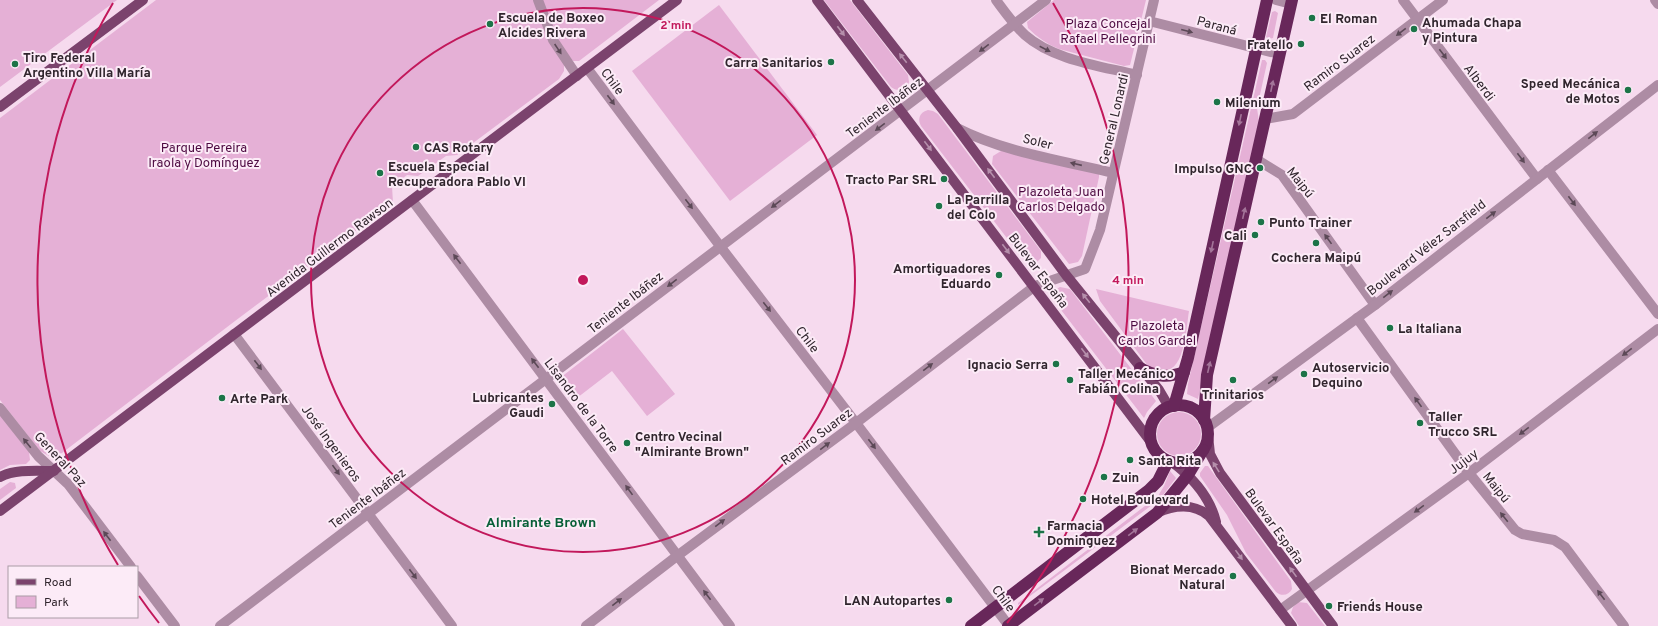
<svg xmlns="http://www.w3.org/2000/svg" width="1658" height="626" font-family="Overpass,sans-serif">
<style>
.green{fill:#e5b0d6}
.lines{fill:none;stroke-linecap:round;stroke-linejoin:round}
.minor{stroke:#ad8ca4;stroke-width:10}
.major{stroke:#7b436d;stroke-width:10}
.highway{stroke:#68275a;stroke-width:12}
.oneway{fill:#b58fab}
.oneway2{fill:#5c4957}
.oneway3{fill:#a37599}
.ring{fill:none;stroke:#c2185b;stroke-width:2}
.poi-dot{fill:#1c7448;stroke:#fcebf7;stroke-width:1.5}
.labels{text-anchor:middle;stroke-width:4;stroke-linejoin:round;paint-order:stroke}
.poi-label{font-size:13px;font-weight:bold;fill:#30252d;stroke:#fcebf7;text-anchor:start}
.park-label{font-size:13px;fill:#4c0940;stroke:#fcebf7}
.street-label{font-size:13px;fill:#30252d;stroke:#fcebf7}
.neighbourhood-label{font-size:14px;font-weight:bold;fill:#075f37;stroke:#fcebf7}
.centre{fill:#c2185b;stroke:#fcebf7;stroke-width:2}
.ring-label{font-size:12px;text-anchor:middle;font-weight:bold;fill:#c2185b;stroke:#fcebf7;stroke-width:4;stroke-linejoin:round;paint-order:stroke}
</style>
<rect width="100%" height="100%" fill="#f6daee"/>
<g class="green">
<polygon points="0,0 117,0 0,87"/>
<polygon points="156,0 534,0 564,64 564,71 559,79 457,155 446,156 418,176 407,175 392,186 393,203 235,321 62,453 49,456 40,451 0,400 0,118"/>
<polygon points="542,0 659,0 579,61 573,61 557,41"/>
<path d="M824 0H850L908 75 909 82 907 87C901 91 896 91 891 87Z"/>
<path d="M1054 0H1146L1130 65 1124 66 1059 49C1047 44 1037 37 1028 28L1027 22Z"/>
<polygon points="719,5 817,135 730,201 632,71"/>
<polygon points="1275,11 1278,13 1273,38 1269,39 1266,37 1272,12"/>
<polygon points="1262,60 1265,60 1267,63 1257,108 1259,122 1198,399 1187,394 1188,384"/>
<path d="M928 110 933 111 938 114 1041 251V258L1037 262 1028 263 1023 259 921 126C917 119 920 112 928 110Z"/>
<polygon points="1001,151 1008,151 1099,174 1099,177 1082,256 1078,262 1069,264 992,164 993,156"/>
<path d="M1060 287 1070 289 1156 401 1147 412 1144 418 1055 302C1051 296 1053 290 1060 287Z"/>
<path d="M1096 289 1189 311C1186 328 1185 376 1160 370 1155 369 1152 369 1148 366L1100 301Z"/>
<polygon points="623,329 675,394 647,416 612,371 573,401 559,383 560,378"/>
<circle cx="1179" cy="434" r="22"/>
<polygon points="0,415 29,452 30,460 26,464 10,465 0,470"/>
<path d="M1205 466H1208L1291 581 1292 589C1289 595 1282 597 1276 592L1246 553 1227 515 1200 476V473Z"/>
<polygon points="1170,471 1176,478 1160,499 1018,605 1018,603 1158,496 1164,486"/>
<polygon points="10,482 15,483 16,488 0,500 0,489"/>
<polygon points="1298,602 1307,603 1325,626 1299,626 1291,613 1293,607"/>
</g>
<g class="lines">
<g class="minor">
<polyline points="538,0 553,40 577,76"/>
<path d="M996 0C1005 12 1014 25 1025 35 1053 60 1101 66 1137 75"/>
<polyline points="1276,0 1291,4"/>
<polyline points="1403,0 1537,179"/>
<polyline points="1655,0 1658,4"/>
<polyline points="1149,21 1279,54"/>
<polyline points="587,68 720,246 856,423 1009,626"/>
<polyline points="1265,119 1293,114 1443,0"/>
<path d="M957 128C1003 152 1064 161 1114 173"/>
<polyline points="1256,159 1282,175 1375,305"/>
<polyline points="1548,170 1658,314"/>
<polyline points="412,200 730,626"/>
<polyline points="1357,318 1469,473 1515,530 1522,534 1554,540 1565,547 1624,626"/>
<polyline points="234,334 452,626"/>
<polyline points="0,408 38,456 68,484 131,567"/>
<polyline points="1207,428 1375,305 1658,85"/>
<polyline points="137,576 175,626"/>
<polyline points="1280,610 1469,473 1658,329"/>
<polyline points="220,626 1046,0"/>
<polyline points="586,626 677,556 856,423 1035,286 1085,269 1100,230 1154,0"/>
</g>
<g class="major">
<polyline points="817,0 1151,442"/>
<polyline points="857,0 957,128 1066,275 1159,390 1169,407"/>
<polyline points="0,107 143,0"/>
<polyline points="1208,435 1210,454 1220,473 1333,626"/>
<path d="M1172 462C1192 477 1210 497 1216 522"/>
<path d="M0 477C16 469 36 471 54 471"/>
<polyline points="0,511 677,0"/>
<path d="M1157 513C1174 505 1194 503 1209 516L1292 626"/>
</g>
<g class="highway">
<path d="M1140 368C1155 377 1168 378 1184 372"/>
<circle cx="1179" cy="434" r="29"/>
<polyline points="1174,406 1188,358 1267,0"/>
<polyline points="1204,420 1207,375 1292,0"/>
<polyline points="971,626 1149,490 1158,481 1168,461"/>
<polyline points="1008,626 1157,513 1188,475 1203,450"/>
</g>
</g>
<defs><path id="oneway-solid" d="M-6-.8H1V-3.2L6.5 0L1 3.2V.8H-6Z"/></defs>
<g class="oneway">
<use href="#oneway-solid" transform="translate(841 31) rotate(53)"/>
<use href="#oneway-solid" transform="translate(903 58) rotate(-128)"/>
<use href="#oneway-solid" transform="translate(928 146) rotate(53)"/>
<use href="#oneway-solid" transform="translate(991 173) rotate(-127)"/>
<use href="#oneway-solid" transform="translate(1006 249) rotate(53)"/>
<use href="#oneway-solid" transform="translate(1086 298) rotate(-129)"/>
<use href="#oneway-solid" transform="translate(1085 353) rotate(53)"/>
<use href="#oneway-solid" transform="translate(1216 467) rotate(-122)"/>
<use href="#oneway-solid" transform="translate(1239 555) rotate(54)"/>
<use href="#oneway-solid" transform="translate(1293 572) rotate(-126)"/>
</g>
<g class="oneway2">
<use href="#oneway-solid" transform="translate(1187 31) rotate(15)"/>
<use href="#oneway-solid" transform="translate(1401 32) rotate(143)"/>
<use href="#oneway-solid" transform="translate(984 48) rotate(143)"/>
<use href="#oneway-solid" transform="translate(558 49) rotate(56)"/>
<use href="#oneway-solid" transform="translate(1045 49) rotate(27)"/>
<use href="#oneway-solid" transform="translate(1443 54) rotate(53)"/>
<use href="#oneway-solid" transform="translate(611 100) rotate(53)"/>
<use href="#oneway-solid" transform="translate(880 127) rotate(143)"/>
<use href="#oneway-solid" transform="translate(1593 135) rotate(-38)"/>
<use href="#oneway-solid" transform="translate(1521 158) rotate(53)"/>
<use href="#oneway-solid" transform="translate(1076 164) rotate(-167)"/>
<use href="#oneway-solid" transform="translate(1572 201) rotate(53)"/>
<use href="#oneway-solid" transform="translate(689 204) rotate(53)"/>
<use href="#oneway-solid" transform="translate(776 204) rotate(143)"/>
<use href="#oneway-solid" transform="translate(1491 215) rotate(-38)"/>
<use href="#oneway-solid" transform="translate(1328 239) rotate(-126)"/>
<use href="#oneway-solid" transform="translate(457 259) rotate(-127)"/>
<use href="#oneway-solid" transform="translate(672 283) rotate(142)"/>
<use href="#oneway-solid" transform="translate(1388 294) rotate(-38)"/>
<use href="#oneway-solid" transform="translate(767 307) rotate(52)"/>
<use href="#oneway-solid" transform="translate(1627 352) rotate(143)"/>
<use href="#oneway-solid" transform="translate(535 363) rotate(-127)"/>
<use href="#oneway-solid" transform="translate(258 365) rotate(53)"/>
<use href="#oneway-solid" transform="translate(928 367) rotate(-37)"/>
<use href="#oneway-solid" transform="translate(1273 380) rotate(-36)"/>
<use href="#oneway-solid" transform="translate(1418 402) rotate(-126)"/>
<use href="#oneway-solid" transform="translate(1524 431) rotate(143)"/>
<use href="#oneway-solid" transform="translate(27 443) rotate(-129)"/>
<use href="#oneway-solid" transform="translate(872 444) rotate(53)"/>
<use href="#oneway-solid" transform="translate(825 446) rotate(-37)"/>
<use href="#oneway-solid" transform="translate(336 470) rotate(54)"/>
<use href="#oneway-solid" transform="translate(629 490) rotate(-126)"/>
<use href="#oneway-solid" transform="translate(1419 509) rotate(144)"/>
<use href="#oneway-solid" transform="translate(1504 517) rotate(-129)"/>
<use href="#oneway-solid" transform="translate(720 523) rotate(-37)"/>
<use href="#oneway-solid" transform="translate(107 536) rotate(-127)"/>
<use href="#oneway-solid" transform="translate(413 574) rotate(53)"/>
<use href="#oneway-solid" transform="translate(707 595) rotate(-127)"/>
<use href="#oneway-solid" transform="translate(1601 595) rotate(-127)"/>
<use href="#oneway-solid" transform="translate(617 602) rotate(-38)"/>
</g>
<g class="oneway3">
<use href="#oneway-solid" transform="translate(1272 86) rotate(-78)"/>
<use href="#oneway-solid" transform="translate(1240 120) rotate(102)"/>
<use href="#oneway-solid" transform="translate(1244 213) rotate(-77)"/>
<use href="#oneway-solid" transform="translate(1212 247) rotate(102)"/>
<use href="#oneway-solid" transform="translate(1209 367) rotate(-77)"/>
<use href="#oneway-solid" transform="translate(1133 532) rotate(-37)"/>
<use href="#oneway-solid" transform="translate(1039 602) rotate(-37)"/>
</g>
<g class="ring">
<circle cx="583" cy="280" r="272"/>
<path d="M159 623A545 545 0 0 1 139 596M118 565A545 545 0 0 1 113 3M1053 3A545 545 0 0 1 1007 623"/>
</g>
<g class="poi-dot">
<circle cx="1312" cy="18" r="4"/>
<circle cx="490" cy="24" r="4"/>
<circle cx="1414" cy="29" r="4"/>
<circle cx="1301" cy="44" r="4"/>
<circle cx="831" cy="62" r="4"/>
<circle cx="15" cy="64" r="4"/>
<circle cx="1628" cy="90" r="4"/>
<circle cx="1217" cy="102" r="4"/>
<circle cx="416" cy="147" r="4"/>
<circle cx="1260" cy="168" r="4"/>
<circle cx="380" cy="173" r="4"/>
<circle cx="944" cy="179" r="4"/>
<circle cx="939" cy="206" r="4"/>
<circle cx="1261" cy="222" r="4"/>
<circle cx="1255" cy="235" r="4"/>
<circle cx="1316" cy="243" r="4"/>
<circle cx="999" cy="275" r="4"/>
<circle cx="1390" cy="328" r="4"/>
<circle cx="1056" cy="364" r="4"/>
<circle cx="1304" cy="374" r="4"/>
<circle cx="1070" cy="380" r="4"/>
<circle cx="1233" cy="380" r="4"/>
<circle cx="222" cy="398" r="4"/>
<circle cx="552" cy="404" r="4"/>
<circle cx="1420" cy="423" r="4"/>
<circle cx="627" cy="443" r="4"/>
<circle cx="1130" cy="460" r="4"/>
<circle cx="1104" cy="477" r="4"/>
<circle cx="1083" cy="499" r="4"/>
<path d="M1037 526h4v4h4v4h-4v4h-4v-4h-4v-4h4z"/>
<circle cx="1233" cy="576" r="4"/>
<circle cx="949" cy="600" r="4"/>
<circle cx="1329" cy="606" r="4"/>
</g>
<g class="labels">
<g class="poi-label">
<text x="498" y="22">Escuela de Boxeo<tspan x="498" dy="15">Alcides Rivera</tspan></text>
<text x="1320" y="23">El Roman</text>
<text x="1422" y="27">Ahumada Chapa<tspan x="1422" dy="15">y Pintura</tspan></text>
<text x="1293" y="49" text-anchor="end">Fratello</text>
<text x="23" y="62">Tiro Federal<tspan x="23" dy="15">Argentino Villa María</tspan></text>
<text x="823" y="67" text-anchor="end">Carra Sanitarios</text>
<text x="1620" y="88" text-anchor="end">Speed Mecánica<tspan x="1620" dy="15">de Motos</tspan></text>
<text x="1225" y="107">Milenium</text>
<text x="424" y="152">CAS Rotary</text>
<text x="388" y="171">Escuela Especial<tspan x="388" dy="15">Recuperadora Pablo VI</tspan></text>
<text x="1252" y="173" text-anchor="end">Impulso GNC</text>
<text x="936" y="184" text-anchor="end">Tracto Par SRL</text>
<text x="947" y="204">La Parrilla<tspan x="947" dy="15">del Colo</tspan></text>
<text x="1269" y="227">Punto Trainer</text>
<text x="1247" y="240" text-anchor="end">Cali</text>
<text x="1316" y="262" text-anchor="middle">Cochera Maipú</text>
<text x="991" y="273" text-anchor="end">Amortiguadores<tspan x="991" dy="15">Eduardo</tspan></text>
<text x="1398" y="333">La Italiana</text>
<text x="1048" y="369" text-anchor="end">Ignacio Serra</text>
<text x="1312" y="372">Autoservicio<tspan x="1312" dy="15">Dequino</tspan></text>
<text x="1078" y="378">Taller Mecánico<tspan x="1078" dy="15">Fabián Colina</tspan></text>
<text x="1233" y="399" text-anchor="middle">Trinitarios</text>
<text x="544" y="402" text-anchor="end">Lubricantes<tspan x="544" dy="15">Gaudi</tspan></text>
<text x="230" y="403">Arte Park</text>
<text x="1428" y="421">Taller<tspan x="1428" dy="15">Trucco SRL</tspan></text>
<text x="635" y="441">Centro Vecinal<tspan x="635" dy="15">"Almirante Brown"</tspan></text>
<text x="1138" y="465">Santa Rita</text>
<text x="1112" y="482">Zuin</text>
<text x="1091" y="504">Hotel Boulevard</text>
<text x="1047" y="530">Farmacia<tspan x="1047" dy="15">Dominguez</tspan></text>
<text x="1225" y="574" text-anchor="end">Bionat Mercado<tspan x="1225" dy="15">Natural</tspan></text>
<text x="941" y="605" text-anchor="end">LAN Autopartes</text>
<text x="1337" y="611">Friend´s House</text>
</g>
<g class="park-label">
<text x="1108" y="28">Plaza Concejal<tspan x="1108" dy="15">Rafael Pellegrini</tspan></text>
<text x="204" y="152">Parque Pereira<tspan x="204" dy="15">Iraola y Domínguez</tspan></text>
<text x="1061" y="196">Plazoleta Juan<tspan x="1061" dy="15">Carlos Delgado</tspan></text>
<text x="1157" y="330">Plazoleta<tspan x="1157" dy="15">Carlos Gardel</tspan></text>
</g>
<g class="street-label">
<text transform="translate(1217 25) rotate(15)" y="5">Paraná</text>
<text transform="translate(1339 62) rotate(-37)" y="5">Ramiro Suarez</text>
<text transform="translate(613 81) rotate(53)" y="5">Chile</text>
<text transform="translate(1480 82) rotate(53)" y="5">Alberdi</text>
<text transform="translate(884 107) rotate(-37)" y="5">Teniente Ibáñez</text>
<text transform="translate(1113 119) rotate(-77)" y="5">General Lonardi</text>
<text transform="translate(1038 141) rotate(14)" y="5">Soler</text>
<text transform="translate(1301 182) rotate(51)" y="5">Maipú</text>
<text transform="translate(329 247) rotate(-37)" y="5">Avenida Guillermo Rawson</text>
<text transform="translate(1426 247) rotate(-38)" y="5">Boulevard Vélez Sarsfield</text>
<text transform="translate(1039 270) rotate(53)" y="5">Bulevar España</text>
<text transform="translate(625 302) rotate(-38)" y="5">Teniente Ibáñez</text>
<text transform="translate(808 339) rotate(52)" y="5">Chile</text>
<text transform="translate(582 405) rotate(53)" y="5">Lisandro de la Torre</text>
<text transform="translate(816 436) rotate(-37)" y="5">Ramiro Suarez</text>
<text transform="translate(332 443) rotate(54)" y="5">José Ingenieros</text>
<text transform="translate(61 459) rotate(47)" y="5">General Paz</text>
<text transform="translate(1463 461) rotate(-37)" y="5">Jujuy</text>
<text transform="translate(1497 487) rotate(51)" y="5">Maipú</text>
<text transform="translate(367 498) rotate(-37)" y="5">Teniente Ibáñez</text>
<text transform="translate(1275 526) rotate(54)" y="5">Bulevar España</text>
<text transform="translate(1004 598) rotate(53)" y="5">Chile</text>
</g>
<g class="neighbourhood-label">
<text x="541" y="527">Almirante Brown</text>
</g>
</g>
<circle cx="583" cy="280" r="6" class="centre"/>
<g class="ring-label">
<text x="676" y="29">2 min</text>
<text x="1128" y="284">4 min</text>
</g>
<rect x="8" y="566" width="130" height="52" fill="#fcebf7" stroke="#aa9ca6"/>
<rect x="16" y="579" width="20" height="6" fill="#7b436d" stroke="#aa9ca6"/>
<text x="44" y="586" font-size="12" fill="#30252d">Road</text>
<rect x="16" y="596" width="20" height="12" fill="#e5b0d6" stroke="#aa9ca6"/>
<text x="44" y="606" font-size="12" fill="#30252d">Park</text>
</svg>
